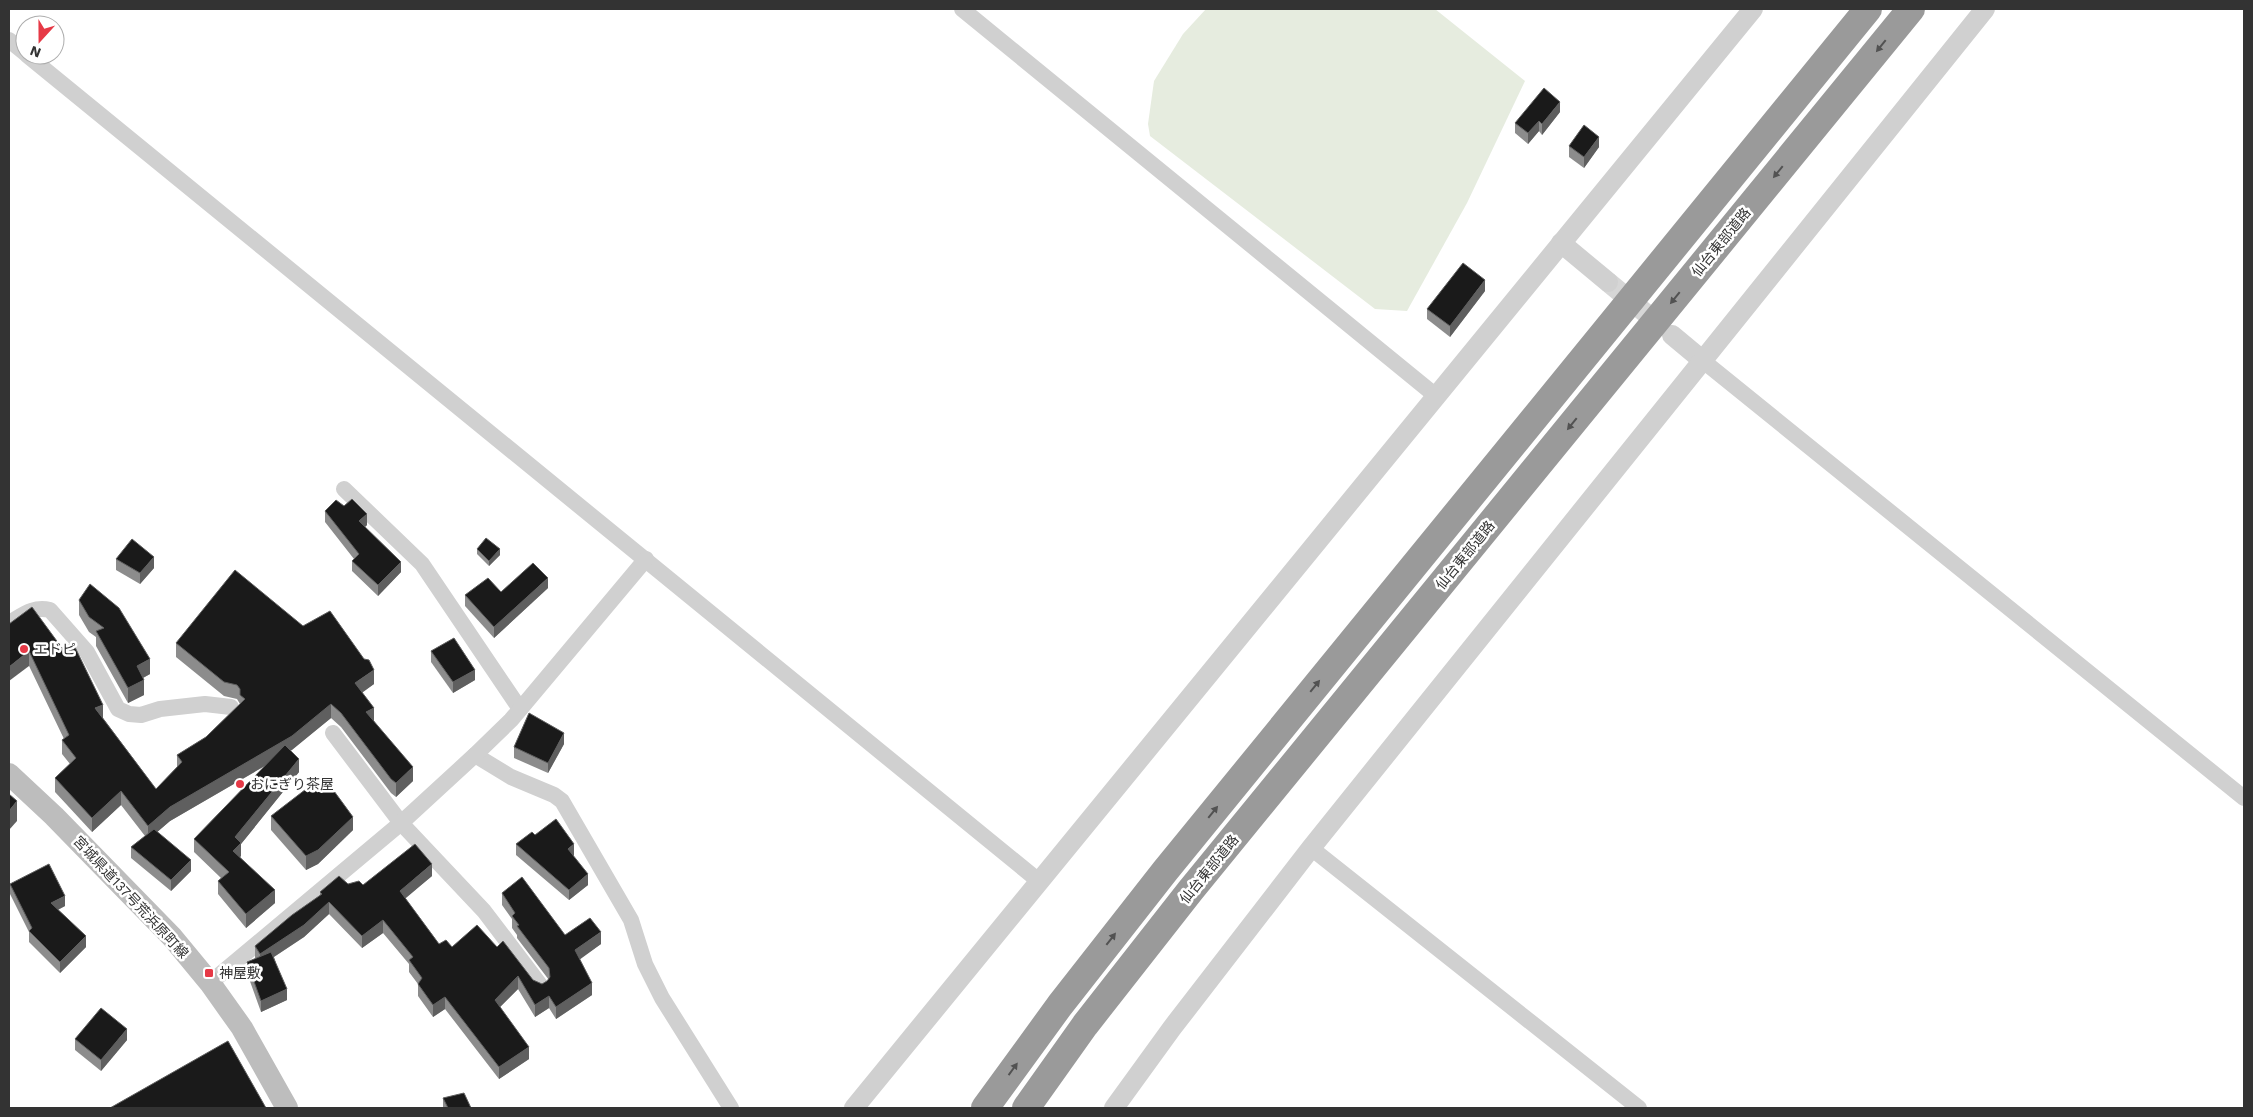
<svg xmlns="http://www.w3.org/2000/svg" width="2253" height="1117" font-family="'Work Sans','Noto Sans JP',sans-serif">
<style>
.green{fill:#e6ecdf}
.lines{fill:none;stroke-linecap:round;stroke-linejoin:round}
.tertiary-tunnel{stroke:#d6d6d6;stroke-width:20;stroke-dasharray:20 10;stroke-linecap:butt}
.minor{stroke:#d0d0d0;stroke-width:16}
.tertiary{stroke:#d0d0d0;stroke-width:20}
.secondary{stroke:#bdbdbd;stroke-width:22}
.motorway{stroke:#9a9a9a;stroke-width:28}
.wall{fill:#8c8c8c}
.shaded-wall{fill:#5f5f5f}
.building{fill:#1a1a1a;stroke:#5f5f5f}
.oneway{fill:#525252}
.poi-dot{fill:#e63946;stroke:#fff;stroke-width:2}
.labels{text-anchor:middle;stroke-width:5;stroke-linejoin:round;paint-order:stroke}
.street-label{font-size:14px;fill:#333;stroke:#fff}
.poi-label{font-size:14px;fill:#333;stroke:#fff;text-anchor:start}
</style>
<rect width="100%" height="100%" fill="#fff"/>
<polygon class="green" points="1206,9 1435,9 1525,81 1467,203 1407,311 1375,309 1150,136 1148,124 1154,81 1183,34"/>
<g class="lines">
<polyline class="tertiary-tunnel" points="1608,282 1666,330"/>
<g class="minor">
<polyline points="962,9 1436,396"/>
<polyline points="9,40 25,53"/>
<polyline points="27,55 1040,882"/>
<polyline points="1702,360 2244,798"/>
<polyline points="344,489 422,564 520,709"/>
<path d="M9 623C23 615 33 606 50 610L87 652 118 709 129 714 141 715 160 709 205 704 231 707"/>
<polyline points="333,733 401,823 484,911 541,986"/>
<polyline points="475,755 511,777 554,795 562,801 631,920 645,964 662,998 731,1108"/>
<polyline points="1311,848 1639,1108"/>
<polyline points="210,983 401,823 475,755 511,720 646,559"/>
</g>
<g class="tertiary">
<polyline points="1561,243 1608,282"/>
<polyline points="1672,335 1702,360"/>
<polyline points="854,1108 1753,9"/>
<polyline points="1114,1108 1172,1028 1311,848 1985,9"/>
</g>
<polyline class="secondary" points="9,774 54,816 172,937 210,983 242,1028 287,1108"/>
<g class="motorway">
<polyline points="985,1108 1060,1005 1165,871 1868,9"/>
<polyline points="1026,1108 1085,1025 1190,891 1911,9"/>
</g>
</g>
<g class="wall">
<polygon points="1560,112 1542,135 1539,131 1528,144 1515,133 1515,123"/>
<polygon points="1569,146 1599,147 1584,168 1569,157"/>
<polygon points="1485,291 1450,337 1427,319 1427,309"/>
<polygon points="325,511 367,525 365,527 401,572 378,596 352,571 352,561 354,559 325,522"/>
<polygon points="477,549 500,555 489,566 477,554"/>
<polygon points="116,559 154,568 140,584 116,570"/>
<polygon points="548,588 494,638 465,606 465,595"/>
<polygon points="79,600 150,674 143,678 144,695 128,703 96,646 96,637 89,632 79,615"/>
<polygon points="9,624 103,718 156,789 177,767 177,755 206,737 240,704 237,699 224,696 176,657 176,643 374,684 362,692 374,721 413,781 396,797 391,793 341,727 331,718 290,751 299,772 241,844 241,856 240,857 275,903 246,928 218,894 218,881 221,878 194,852 194,839 265,766 170,821 157,832 191,871 171,891 131,858 131,847 145,836 121,805 92,832 55,792 55,778 70,764 62,754 62,740 64,739"/>
<polygon points="431,651 475,680 453,693 431,662"/>
<polygon points="564,744 548,773 514,758 514,747"/>
<polygon points="271,816 353,830 318,864 306,870 271,830"/>
<polygon points="535,835 574,855 573,856 588,885 569,900 516,855 516,844"/>
<polygon points="432,876 405,898 439,944 452,947 497,947 533,980 542,984 547,981 549,980 517,938 517,935 512,928 512,919 502,905 502,893 565,935 601,944 579,959 592,995 556,1019 549,1008 535,1017 518,989 500,1007 529,1059 499,1079 445,1009 433,1017 418,996 418,984 409,972 409,964 383,933 362,948 329,914 304,937 274,957 287,1000 261,1012 247,973 247,962 255,959 255,946 320,896 320,892 348,884 363,885"/>
<polygon points="10,884 65,906 58,910 86,947 60,973 29,942 29,932 10,894"/>
<polygon points="75,1039 127,1040 101,1071 75,1050"/>
<polygon points="443,1098 471,1108 443,1108"/>
</g>
<g class="shaded-wall">
<polygon points="1560,102 1560,112 1542,135 1542,124"/>
<polygon points="1539,121 1539,131 1528,144 1528,133"/>
<polygon points="1599,137 1599,147 1584,168 1584,157"/>
<polygon points="1485,280 1485,291 1450,337 1450,326"/>
<polygon points="367,514 367,525 359,532 359,521"/>
<polygon points="500,549 500,555 489,566 489,561"/>
<polygon points="154,557 154,568 140,584 140,573"/>
<polygon points="401,562 401,572 378,596 378,585"/>
<polygon points="548,578 548,588 494,638 494,627"/>
<polygon points="29,651 29,666 9,681 9,667"/>
<polygon points="150,659 150,674 137,681 137,666"/>
<polygon points="374,670 374,684 355,698 355,683"/>
<polygon points="475,670 475,680 453,693 453,682"/>
<polygon points="144,680 144,695 128,703 128,688"/>
<polygon points="331,704 331,718 292,750 170,821 148,840 148,826 170,807"/>
<polygon points="103,705 103,719 95,708"/>
<polygon points="374,708 374,722 366,712"/>
<polygon points="564,733 564,744 548,773 548,763"/>
<polygon points="299,759 299,772 241,844 241,856 233,864 233,851 235,837"/>
<polygon points="413,767 413,781 396,797 396,783"/>
<polygon points="121,791 121,805 92,832 92,818"/>
<polygon points="17,801 17,821 9,830 9,811"/>
<polygon points="353,817 353,830 318,864 306,870 306,856"/>
<polygon points="574,844 574,855 568,859 568,849"/>
<polygon points="191,860 191,871 171,891 171,880"/>
<polygon points="432,864 432,876 400,903 400,891"/>
<polygon points="588,874 588,885 569,900 569,890"/>
<polygon points="275,890 275,903 246,928 246,914"/>
<polygon points="65,896 65,906 51,913 51,903"/>
<polygon points="329,902 329,914 304,937 260,966 260,954"/>
<polygon points="383,920 383,933 362,948 362,936"/>
<polygon points="601,932 601,944 575,963 575,950"/>
<polygon points="86,936 86,947 60,973 60,962"/>
<polygon points="518,976 518,989 495,1012 495,1000"/>
<polygon points="592,983 592,995 556,1019 556,1007"/>
<polygon points="287,989 287,1000 261,1012 261,1001"/>
<polygon points="549,996 549,1008 535,1017 535,1005"/>
<polygon points="445,997 445,1009 433,1017 433,1005"/>
<polygon points="127,1029 127,1040 101,1071 101,1060"/>
<polygon points="529,1047 529,1059 499,1079 499,1067"/>
</g>
<g class="building">
<polygon points="1544,88 1560,102 1542,124 1539,121 1528,133 1515,123"/>
<polygon points="1584,125 1599,137 1584,157 1569,146"/>
<polygon points="1463,263 1485,280 1450,326 1427,309"/>
<polygon points="352,499 367,514 359,521 401,562 378,585 352,561 359,554 325,511 336,500 344,506"/>
<polygon points="486,538 500,549 489,561 477,549"/>
<polygon points="132,539 154,557 140,573 116,559"/>
<polygon points="533,563 548,578 494,627 465,595 488,578 501,592"/>
<polygon points="235,570 303,626 330,611 364,659 369,660 374,670 355,683 374,708 366,712 413,767 396,783 391,779 341,713 331,704 292,736 170,807 148,826 121,791 92,818 55,778 76,758 62,740 69,735 29,651 9,667 9,624 32,607 62,648 73,643 103,705 95,708 156,789 182,762 177,755 206,737 245,699 240,695 240,689 237,685 224,682 176,643"/>
<polygon points="90,584 119,608 150,659 137,666 144,680 128,688 96,631 104,628 89,617 79,600"/>
<polygon points="454,638 475,670 453,682 431,651"/>
<polygon points="529,713 564,733 548,763 514,747"/>
<polygon points="285,745 299,759 235,837 241,843 233,851 275,890 246,914 218,881 229,872 194,839"/>
<polygon points="323,776 353,817 318,850 306,856 271,816"/>
<polygon points="9,794 17,801 9,811"/>
<polygon points="556,819 574,844 568,849 588,874 569,890 516,844 532,832 535,835"/>
<polygon points="154,829 191,860 171,880 131,847"/>
<polygon points="415,844 432,864 400,891 439,944 446,940 452,947 477,925 497,947 503,941 533,980 542,984 547,981 550,977 549,968 517,926 519,925 512,916 515,913 502,893 522,877 565,935 590,918 601,932 575,950 592,983 556,1007 549,996 535,1005 518,976 495,1000 529,1047 499,1067 445,997 433,1005 418,984 422,978 409,960 413,957 383,920 362,936 329,902 304,925 260,954 255,946 292,915 322,894 320,892 339,876 348,884 359,881 363,885"/>
<polygon points="49,864 65,896 51,903 86,936 60,962 29,931 32,928 10,884"/>
<polygon points="271,952 287,989 261,1001 247,962"/>
<polygon points="101,1008 127,1029 101,1060 75,1039"/>
<polygon points="228,1041 266,1108 110,1108"/>
<polygon points="464,1093 471,1108 448,1108 443,1098"/>
</g>
<defs><path id="oneway-solid" d="M-6-.8H1V-3.2L6.5 0L1 3.2V.8H-6Z" transform="scale(1.25)"/></defs>
<g class="oneway">
<use href="#oneway-solid" transform="translate(1881 46) rotate(129)"/>
<use href="#oneway-solid" transform="translate(1778 172) rotate(129)"/>
<use href="#oneway-solid" transform="translate(1675 298) rotate(129)"/>
<use href="#oneway-solid" transform="translate(1572 424) rotate(129)"/>
<use href="#oneway-solid" transform="translate(1315 686) rotate(-51)"/>
<use href="#oneway-solid" transform="translate(1213 812) rotate(-51)"/>
<use href="#oneway-solid" transform="translate(1111 939) rotate(-52)"/>
<use href="#oneway-solid" transform="translate(1013 1069) rotate(-54)"/>
</g>
<g class="poi-dot">
<circle cx="24" cy="649" r="5"/>
<circle cx="240" cy="784" r="5"/>
<rect x="204" y="968" width="10" height="10" rx="2.5"/>
</g>
<g class="labels">
<g class="street-label">
<text transform="translate(1721 242) rotate(-51)" y="5">仙台東部道路</text>
<text transform="translate(1465 555) rotate(-51)" y="5">仙台東部道路</text>
<text transform="translate(1209 869) rotate(-51)" y="5">仙台東部道路</text>
<text transform="translate(131 897) rotate(47)" y="5">宮城県道137号荒浜原町線</text>
</g>
<g class="poi-label">
<text x="34" y="654">エドピ</text>
<text x="250" y="789">おにぎり茶屋</text>
<text x="219" y="978">神屋敷</text>
</g>
</g>
<rect width="2253" height="1117" fill="none" stroke="#333333" stroke-width="20"/>
<g transform="translate(40 40) rotate(201)"><circle r="24" fill="#ffffff" stroke="#adadad"/>
<path d="M0-4L9 19L0 12L-9 19Z" fill="#e63946"/>
<text y="-8" font-size="14" font-weight="bold" text-anchor="middle" fill="#333333">N</text>
</g>
</svg>
